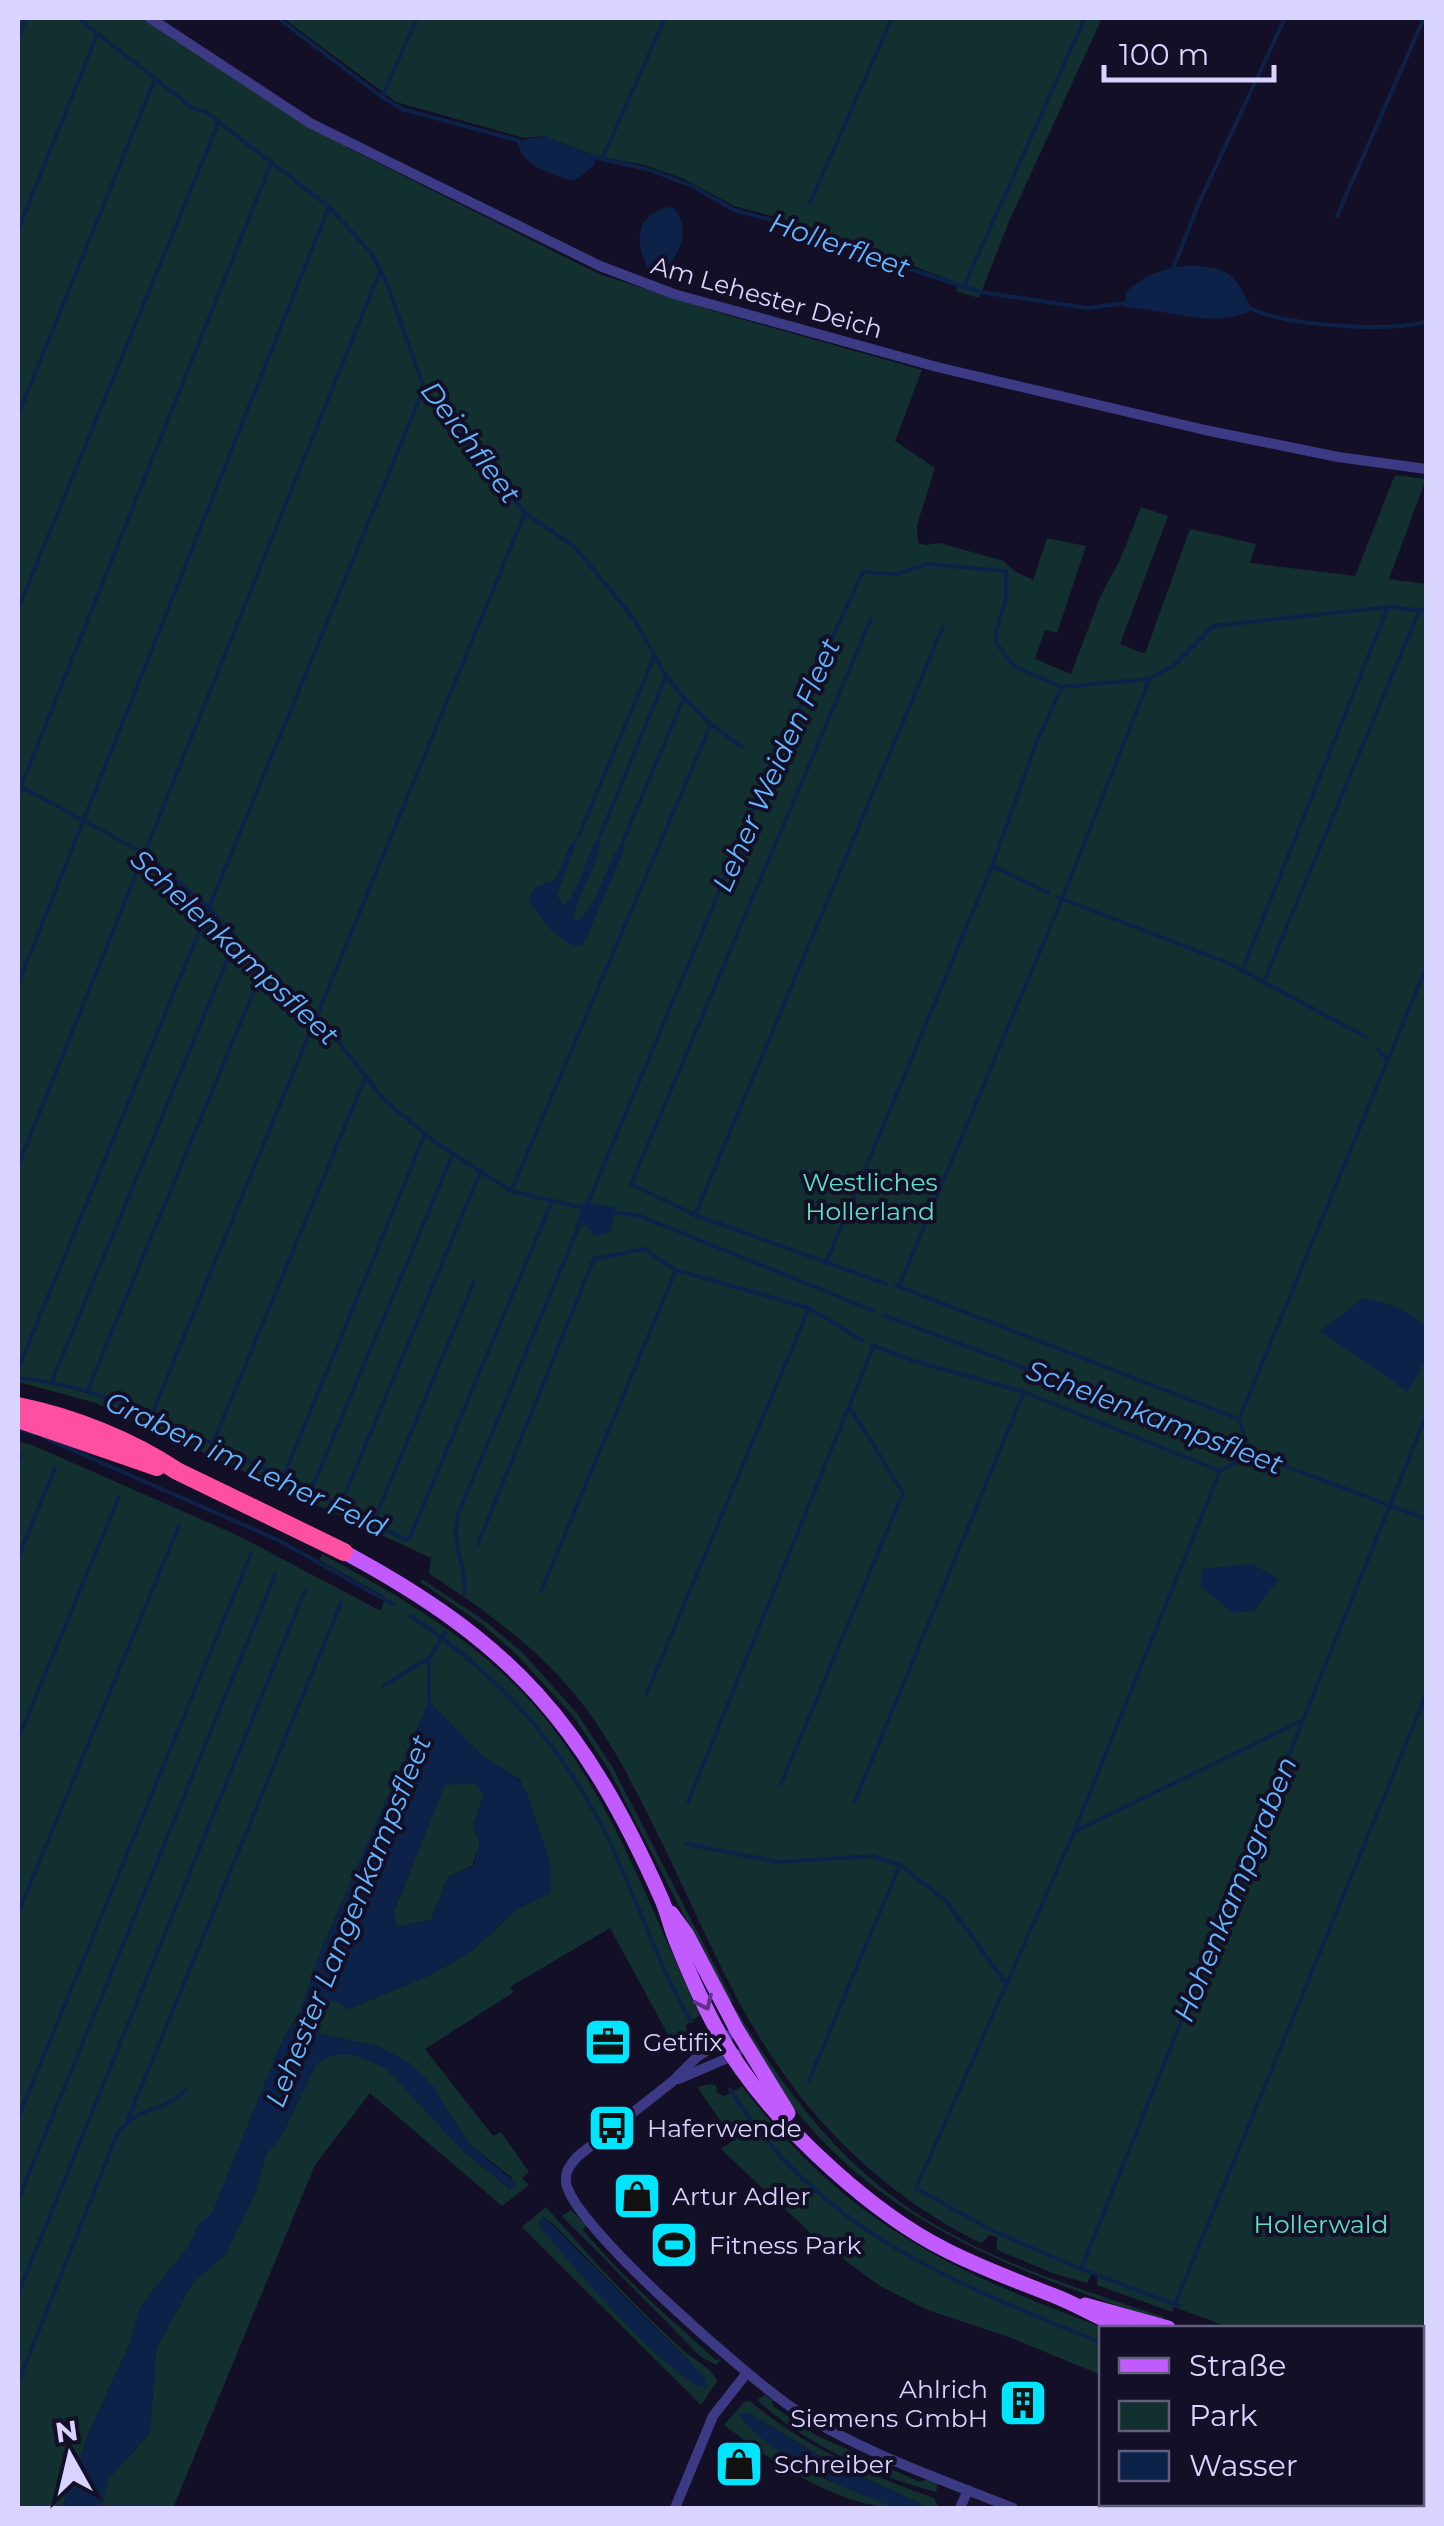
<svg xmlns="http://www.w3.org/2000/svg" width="1444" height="2526" font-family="Montserrat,sans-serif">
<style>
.green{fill:#12302f;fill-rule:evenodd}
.water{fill:#0c2248;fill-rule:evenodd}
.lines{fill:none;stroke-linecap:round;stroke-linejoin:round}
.stream{stroke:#0c2248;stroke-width:4}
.street{stroke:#3d3a85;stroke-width:10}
.primary{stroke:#c25bff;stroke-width:15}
.highway{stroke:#ff4fa3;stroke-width:18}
.oneway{stroke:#623188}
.labels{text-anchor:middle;stroke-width:8;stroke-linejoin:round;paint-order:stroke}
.street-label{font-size:25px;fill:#d9d4ff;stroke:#130f26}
.park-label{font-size:25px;fill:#5fe0c0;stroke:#130f26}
.poi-label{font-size:25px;fill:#d9d4ff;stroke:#130f26;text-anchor:start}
.water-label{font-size:28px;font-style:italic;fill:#62b6ff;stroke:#130f26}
</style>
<rect width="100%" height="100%" fill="#130f26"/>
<g class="green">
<path d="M18 18H143L350 149 599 274 727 315 922 370 895 441 935 468 917 525 918 543 925 545 940 543 1004 561 1014 571 1033 580 1047 538 1086 546 1057 633 1045 630 1035 659 1071 674 1101 595 1120 560 1141 507 1168 516 1120 644 1145 654 1190 529 1256 544 1250 563 1355 576 1395 475 1426 479 1389 579 1426 584V2396L1422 2405V2328H1231L1174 2307 1172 2312 1097 2285V2274L1093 2272 1087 2283 1055 2274 997 2250V2237L990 2235 981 2243C898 2203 825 2137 774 2060 730 1995 700 1921 666 1851 641 1802 618 1750 584 1706 543 1652 486 1610 429 1574L431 1558 96 1403 18 1382Z"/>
<polygon points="283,18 1102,18 1010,219 979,298 956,291 958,283 802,224 734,206 684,179 644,165 596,156 544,136 524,138 396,102"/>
<path d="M18 1442 30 1444 239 1536 381 1611 385 1597 319 1560 322 1554C399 1596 481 1642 539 1711 612 1797 652 1913 700 2015L686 2025V2040L676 2049 610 1928 510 1987 514 1992 425 2049 493 2136 501 2132 529 2172 522 2178 529 2185 502 2206 370 2093 315 2165 173 2508H101L108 2479 150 2433 156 2348 193 2282 225 2255 256 2191 265 2156 282 2135 316 2063 332 2055H356L386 2068 462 2150 510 2189 512 2178 468 2143 433 2087 411 2064 379 2047 318 2033 309 2021 316 2006 333 2000 349 2009 432 1974 472 1951 517 1909 550 1893 520 1780 481 1755 429 1702 319 1955 301 2009 280 2046 212 2214 199 2224 189 2246 140 2307 130 2343 89 2433 62 2508H18Z"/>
<polygon points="422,1579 485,1621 522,1652 577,1713 613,1768 733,2001 729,2003 609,1770 573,1716 517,1655 482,1624 420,1582"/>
<polygon points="475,1783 484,1794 473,1825 480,1844 472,1866 448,1877 431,1920 396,1927 394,1911 445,1784"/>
<path d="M737 2011C784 2091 844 2168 924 2218 998 2264 1082 2290 1164 2317L1162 2321C1015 2271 869 2220 777 2085 761 2062 748 2036 734 2012Z"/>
<path d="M709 2084 716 2085 717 2093 725 2096 742 2086C846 2223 947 2269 1104 2328L1101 2375 1009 2337 925 2309 880 2286 820 2242 721 2149 734 2140 697 2087Z"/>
<path d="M546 2207C590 2257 634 2306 683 2350 694 2360 712 2368 717 2381L701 2405 522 2227ZM544 2217 554 2225 692 2364 610 2306 541 2228 539 2221Z"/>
<path d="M571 2210 586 2225 583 2230C623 2278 670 2319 716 2360L721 2359 716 2365 700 2356 562 2216Z"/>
<path d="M765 2395 772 2400 773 2406 816 2435 920 2482 928 2479 938 2484 936 2492C872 2475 807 2445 757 2400Z"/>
<path d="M750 2401C803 2446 869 2475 934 2498L939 2508H930L832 2463 748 2413C756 2423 762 2437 772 2445 806 2476 859 2492 901 2508 838 2508 773 2462 724 2425L744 2402Z"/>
</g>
<g class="water">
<path d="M544 136 596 156 594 166 574 181C551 175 521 166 517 141Z"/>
<path d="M668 207 674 208C692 233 680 252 662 273L649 271C635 241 633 217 668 207Z"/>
<path d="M1187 266C1230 266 1234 273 1252 310 1215 330 1165 309 1125 307L1126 292C1145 275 1161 269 1187 266Z"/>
<path d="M579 835 557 895 563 905C582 890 584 856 600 836 601 866 577 889 574 919L577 921C601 904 604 863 623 841L624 850 587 937 581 946C561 947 540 918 529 901 531 886 541 885 554 881L570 845Z"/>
<polygon points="584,1202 615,1207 611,1232 595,1236 586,1225 575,1228"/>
<path d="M1363 1298C1388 1303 1408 1309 1426 1327V1359L1408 1392 1320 1331Z"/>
<polygon points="1252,1564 1279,1579 1254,1611 1233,1613 1201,1587 1202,1569"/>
<path d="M429 1701 481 1755 519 1780 527 1793 551 1866 550 1893 517 1909 472 1951 432 1974 349 2009 333 2000 316 2006 310 2021 318 2033 379 2047 411 2064 433 2086 468 2143 518 2185 511 2189 462 2150 386 2068 356 2055H332L317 2063 282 2135 265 2156 256 2191 225 2255 193 2282 156 2348 150 2433 108 2479 101 2508H62L89 2433 130 2343 140 2307 189 2246 199 2224 212 2213 280 2046 301 2009 319 1955ZM474 1783 484 1794 473 1825 480 1844 473 1866 448 1877 431 1920 396 1927 394 1910 445 1785Z"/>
<path d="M544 2217 692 2364 706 2379 707 2388C678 2390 563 2256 541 2228L539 2221Z"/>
<path d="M748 2413 831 2463 930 2508C920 2509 909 2510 899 2508 865 2500 752 2446 740 2414Z"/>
</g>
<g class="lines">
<g class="stream">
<polyline points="78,18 192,108 206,112 329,207 371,253 386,281 424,388 525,513 574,546 634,619 666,676 684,698 711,724 742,747"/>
<polyline points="278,18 382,97 402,109 520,141"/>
<polyline points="18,39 26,18"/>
<polyline points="382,97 417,18"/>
<polyline points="592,157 647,169 692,186 734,210 809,230 849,249 980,292 1088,308 1126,303"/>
<polyline points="602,159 665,18"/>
<polyline points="810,203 892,18"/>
<polyline points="1337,216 1424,18"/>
<polyline points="18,230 97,35"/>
<polyline points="1173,269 1198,205 1285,18"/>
<polyline points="963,288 1085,18"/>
<path d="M1249 308C1287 326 1386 332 1426 322"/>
<polyline points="18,415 155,79"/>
<polyline points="18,609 218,124"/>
<polyline points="871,619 631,1184 695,1215 886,1284"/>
<polyline points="18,785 147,855 210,909 263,969 319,1017 384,1100 435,1142 511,1191 583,1208"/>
<polyline points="18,794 271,163"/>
<polyline points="579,835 654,657"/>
<polyline points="600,836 666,676"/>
<polyline points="623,841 684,698"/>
<polyline points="992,866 1049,893"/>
<polyline points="1057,897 1228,963 1366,1037"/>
<polyline points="1242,971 1388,607"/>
<polyline points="1264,981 1420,609"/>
<polyline points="18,984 328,209"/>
<polyline points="1378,1050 1388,1060"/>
<polyline points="18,1166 380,271"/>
<polyline points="511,1191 711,724"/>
<polyline points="588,1203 771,768 863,572 897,574 927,564 1006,571 1006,599 996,632 997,644 1014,666 1061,687 1149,679 1173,666 1213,626 1388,607 1426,611"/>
<polyline points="612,1212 640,1216 874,1311"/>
<polyline points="695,1215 943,627"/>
<polyline points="826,1263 992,866 1037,741 1061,689"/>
<polyline points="895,1285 1239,1419"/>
<polyline points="899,1286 1062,899 1149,680"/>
<polyline points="883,1315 1426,1519"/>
<polyline points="872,1345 911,1360 1024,1392 1220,1471"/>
<polyline points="18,1369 424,388"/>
<path d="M18 1378C78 1383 123 1403 178 1428 256 1462 330 1501 406 1540L410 1537 552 1201"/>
<polyline points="52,1381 236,939"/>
<polyline points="88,1389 263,969"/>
<polyline points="151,1416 525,513"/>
<polyline points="18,1429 34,1434"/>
<polyline points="43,1437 278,1540 394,1605"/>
<polyline points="213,1443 365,1078"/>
<polyline points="18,1463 21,1455"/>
<polyline points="284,1475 425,1134"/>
<polyline points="311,1490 453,1154"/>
<polyline points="341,1503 481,1171"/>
<polyline points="373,1523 474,1282"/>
<polyline points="478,1544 594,1259 644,1249 676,1270 809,1308 863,1341"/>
<polyline points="18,1558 55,1468"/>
<polyline points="541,1591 676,1270"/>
<path d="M464 1594C467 1563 450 1545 458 1514L579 1226"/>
<path d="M411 1616C500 1676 565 1747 611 1845 639 1903 658 1966 691 2021"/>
<polyline points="383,1686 429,1658"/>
<polyline points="646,1695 809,1308"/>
<polyline points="429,1701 429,1658 445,1633"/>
<polyline points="18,1739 119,1497"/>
<polyline points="781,1784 903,1493 851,1409"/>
<polyline points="855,1801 1024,1392"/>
<polyline points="688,1802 874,1345"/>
<polyline points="1074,1832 1299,1722"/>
<polyline points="687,1844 777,1862 873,1856 900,1865 946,1901 1007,1985"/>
<polyline points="18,1913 179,1526"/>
<polyline points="809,2080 900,1865"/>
<path d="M730 2089C815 2230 957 2284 1102 2343"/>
<polyline points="18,2118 251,1554"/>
<polyline points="128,2119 341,1603"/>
<polyline points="18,2200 275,1575"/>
<polyline points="1081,2269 989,2229 916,2188 1074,1832 1220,1471 1250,1454 1239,1419 1426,968"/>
<polyline points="18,2294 305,1590"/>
<polyline points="1175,2304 1426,1695"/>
<polyline points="1179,2306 1081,2269 1426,1416"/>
<path d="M18 2383 116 2137C138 2102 160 2116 186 2090"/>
</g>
<g class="street">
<polyline points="150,18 310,123 600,266 674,294 937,367 1205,430 1338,457 1426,469"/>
<path d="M737 2030 697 2057 673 2081 578 2156C571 2164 565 2170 566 2182 570 2224 756 2385 797 2411 864 2453 940 2479 1013 2508"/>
<polyline points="679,2079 737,2054"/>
<polyline points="675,2508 713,2416 746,2374"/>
<polyline points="960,2508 968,2490"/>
<polyline points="1129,2508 1131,2504"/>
</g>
<g class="primary">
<path d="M344 1552C513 1643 584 1724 662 1900 668 1914 671 1929 677 1943 694 1985 715 2033 742 2070 788 2135 873 2213 944 2249 982 2269 1023 2283 1062 2299 1083 2308 1103 2320 1124 2328"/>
<polyline points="671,1913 687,1935 737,2030 788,2113"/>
<polyline points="1085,2305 1168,2328"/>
<polyline points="1422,2439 1426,2441"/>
</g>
<g class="highway">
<path d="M18 1406C72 1417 131 1440 177 1471L344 1552"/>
<polyline points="18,1419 157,1467"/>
</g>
</g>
<defs><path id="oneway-chevron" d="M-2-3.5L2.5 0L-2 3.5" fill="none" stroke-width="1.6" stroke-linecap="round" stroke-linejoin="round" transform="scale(2.5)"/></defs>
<use class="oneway" href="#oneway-chevron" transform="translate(705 2003) rotate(65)"/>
<defs>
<g id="office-square" transform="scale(2.5)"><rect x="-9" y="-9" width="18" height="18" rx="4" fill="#00e5ff" stroke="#130f26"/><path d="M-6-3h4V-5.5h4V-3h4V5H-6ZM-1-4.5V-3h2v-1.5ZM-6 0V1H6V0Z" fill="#111"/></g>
<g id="bus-square" transform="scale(2.5)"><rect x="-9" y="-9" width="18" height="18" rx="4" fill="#00e5ff" stroke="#130f26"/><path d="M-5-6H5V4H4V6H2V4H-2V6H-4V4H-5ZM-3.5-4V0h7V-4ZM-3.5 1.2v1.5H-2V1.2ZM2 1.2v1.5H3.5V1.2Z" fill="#111"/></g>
<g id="shop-square" transform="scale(2.5)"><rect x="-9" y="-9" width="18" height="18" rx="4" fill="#00e5ff" stroke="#130f26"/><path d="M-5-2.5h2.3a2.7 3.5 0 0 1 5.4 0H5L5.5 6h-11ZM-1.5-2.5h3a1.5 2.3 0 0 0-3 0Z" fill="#111"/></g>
<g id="stadium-square" transform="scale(2.5)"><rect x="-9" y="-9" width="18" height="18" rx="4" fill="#00e5ff" stroke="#130f26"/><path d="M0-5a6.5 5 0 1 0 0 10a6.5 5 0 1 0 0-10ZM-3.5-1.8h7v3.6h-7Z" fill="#111"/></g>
<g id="building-square" transform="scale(2.5)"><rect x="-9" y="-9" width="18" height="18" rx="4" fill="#00e5ff" stroke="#130f26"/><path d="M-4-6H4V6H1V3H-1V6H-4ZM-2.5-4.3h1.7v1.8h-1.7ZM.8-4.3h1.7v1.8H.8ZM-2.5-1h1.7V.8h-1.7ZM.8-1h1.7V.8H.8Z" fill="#111"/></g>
</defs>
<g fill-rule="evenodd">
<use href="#office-square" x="608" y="2042"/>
<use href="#bus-square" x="612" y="2128"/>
<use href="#shop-square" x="637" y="2196"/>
<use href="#stadium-square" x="674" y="2245"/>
<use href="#building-square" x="1023" y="2403"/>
<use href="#shop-square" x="739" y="2464"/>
</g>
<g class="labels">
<g class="street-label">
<text transform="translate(767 297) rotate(16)" y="9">Am Lehester Deich</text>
</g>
<g class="park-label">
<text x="870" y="1191">Westliches<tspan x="870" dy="29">Hollerland</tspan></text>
<text x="1321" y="2233">Hollerwald</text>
</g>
<g class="poi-label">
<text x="643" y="2051">Getifix</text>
<text x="647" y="2137">Haferwende</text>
<text x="672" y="2205">Artur Adler</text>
<text x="709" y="2254">Fitness Park</text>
<text x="988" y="2398" text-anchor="end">Ahlrich<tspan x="988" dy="29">Siemens GmbH</tspan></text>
<text x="774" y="2473">Schreiber</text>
</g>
<g class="water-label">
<text transform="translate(840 245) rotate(19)" y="10">Hollerfleet</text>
<text transform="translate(471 442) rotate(53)" y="10">Deichfleet</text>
<text transform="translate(776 765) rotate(-66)" y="10">Leher Weiden Fleet</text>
<text transform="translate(235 947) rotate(43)" y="10">Schelenkampsfleet</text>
<text transform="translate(1155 1417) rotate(21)" y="10">Schelenkampsfleet</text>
<text transform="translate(246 1464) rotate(25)" y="10">Graben im Leher Feld</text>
<text transform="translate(1235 1889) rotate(-68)" y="10">Hohenkampgraben</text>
<text transform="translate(348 1921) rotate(-68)" y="10">Lehester Langenkampsfleet</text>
</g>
</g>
<rect width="1444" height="2526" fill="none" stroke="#d9d4ff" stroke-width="40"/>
<rect x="1099" y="2326" width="325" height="180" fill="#130f26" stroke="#625e7d" stroke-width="2.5"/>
<rect x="1119" y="2358" width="50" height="15" fill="#c25bff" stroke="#625e7d" stroke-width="2.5"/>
<text x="1189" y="2376" font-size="30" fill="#d9d4ff">Straße</text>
<rect x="1119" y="2401" width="50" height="30" fill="#12302f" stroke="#625e7d" stroke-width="2.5"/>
<text x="1189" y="2426" font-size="30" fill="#d9d4ff">Park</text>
<rect x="1119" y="2451" width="50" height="30" fill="#0c2248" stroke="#625e7d" stroke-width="2.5"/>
<text x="1189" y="2476" font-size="30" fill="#d9d4ff">Wasser</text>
<g transform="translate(70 2456) rotate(352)" stroke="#130f26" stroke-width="8" paint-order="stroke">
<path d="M0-8L18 38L0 25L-18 38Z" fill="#d9d4ff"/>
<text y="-15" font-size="28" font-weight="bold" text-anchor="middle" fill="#d9d4ff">N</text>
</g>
<path d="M1104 65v15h170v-15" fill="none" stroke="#d9d4ff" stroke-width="5"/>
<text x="1119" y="65" font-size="30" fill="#d9d4ff" stroke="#130f26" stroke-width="8" paint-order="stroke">100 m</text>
</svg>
